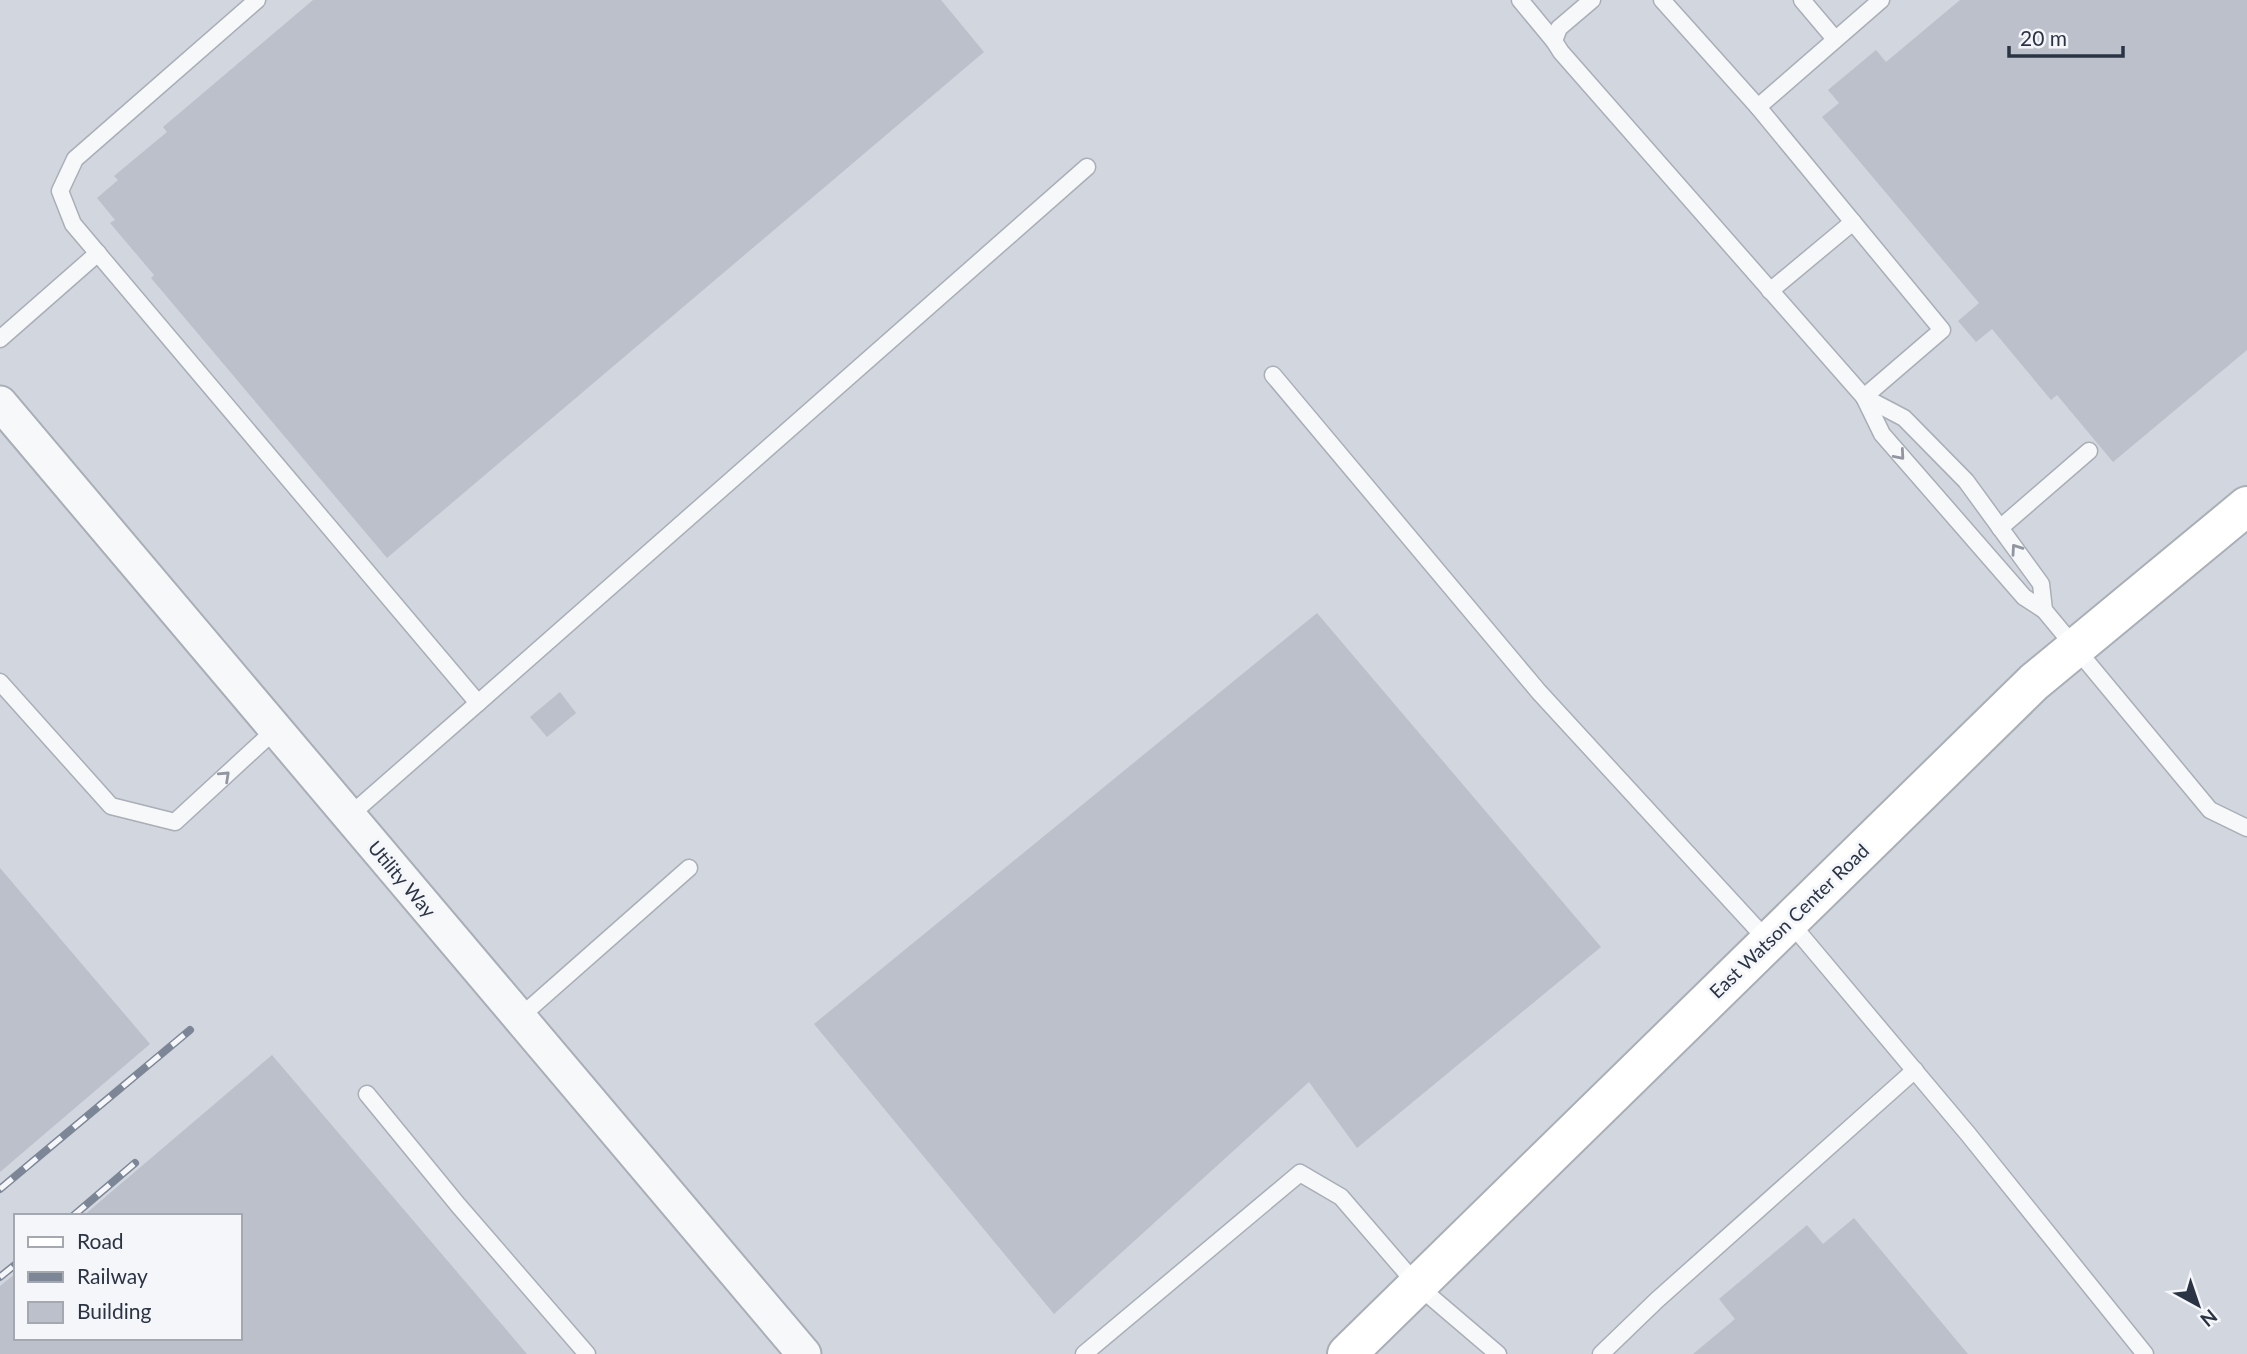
<svg xmlns="http://www.w3.org/2000/svg" width="2247" height="1354" font-family="Lato,sans-serif">
<style>
.built{fill:#d2d6de;fill-rule:evenodd}
.building{fill:#bbc0ca}
.lines{fill:none;stroke-linecap:round;stroke-linejoin:round}
.lane-casing{stroke:#a9aeb7;stroke-width:19}
.street-casing{stroke:#a9aeb7;stroke-width:37}
.secondary-casing{stroke:#a9aeb7;stroke-width:42}
.lane{stroke:#f7f8fa;stroke-width:16}
.street{stroke:#f7f8fa;stroke-width:33}
.secondary{stroke:#fff;stroke-width:38}
.rail-casing{stroke:#7d8696;stroke-width:8}
.rail{stroke:#f4f6f9;stroke-width:5;stroke-dasharray:16;stroke-linecap:butt}
.oneway{stroke:#9196a0}
.labels{text-anchor:middle;stroke-width:6;stroke-linejoin:round;paint-order:stroke}
.street-label{font-size:19px;fill:#2b3445;stroke:#f4f6f9}
</style>
<rect width="100%" height="100%" fill="#e4e7ec"/>
<path class="built" d="M0 0H2247V1354H0ZM16 1216H240V1338H16Z"/>
<g class="building">
<polygon points="313,0 941,0 984,52 387,558 151,278 154,275 110,223 115,220 97,198 118,180 114,176 167,132 163,127"/>
<polygon points="1960,0 2247,0 2247,350 2113,462 2057,395 2051,400 1992,329 1976,342 1958,321 1979,303 1822,117 1839,103 1828,90 1876,50 1886,62"/>
<polygon points="1317,613 1601,947 1357,1148 1309,1082 1054,1314 814,1024"/>
<polygon points="560,692 576,713 547,737 530,717"/>
<polygon points="0,868 150,1044 0,1172"/>
<polygon points="272,1055 527,1354 0,1354 0,1286 16,1273 16,1338 240,1338 240,1216 83,1216"/>
<polygon points="1854,1218 1968,1354 1693,1354 1735,1319 1719,1299 1807,1225 1823,1244"/>
</g>
<g class="lines">
<g class="lane-casing">
<g id="lane">
<polyline points="257,0 75,159 60,191 73,224 478,703 1087,167"/>
<polyline points="1520,0 1554,41"/>
<polyline points="1592,0 1559,28 1554,41 1561,52 1864,397 1882,434 2024,597 2044,610 2210,810 2247,828"/>
<polyline points="1662,0 1758,107"/>
<polyline points="1802,0 1835,39"/>
<polyline points="1770,291 1853,222"/>
<polyline points="0,339 98,253"/>
<polyline points="1273,375 1539,692 1768,941"/>
<polyline points="1864,397 1942,330 1758,107 1881,0"/>
<polyline points="1864,397 1904,418 1966,481 2041,584 2044,610"/>
<polyline points="2000,528 2089,451"/>
<polyline points="0,682 111,806 175,822 276,729"/>
<polyline points="349,816 478,703"/>
<polyline points="1789,921 1968,1134 2145,1354"/>
<polyline points="520,1017 689,868"/>
<polyline points="367,1094 458,1205 587,1354"/>
<polyline points="1084,1354 1300,1173 1341,1197 1417,1285 1498,1354"/>
<polyline points="1601,1354 1657,1300 1915,1070"/>
</g>
</g>
<g class="street-casing">
<polyline id="street" points="0,403 804,1354"/>
</g>
<g class="secondary-casing">
<polyline id="secondary" points="1347,1354 2034,682 2247,506"/>
</g>
<use href="#lane" class="lane"/>
<use href="#street" class="street"/>
<use href="#secondary" class="secondary"/>
<g class="rail-casing">
<g id="rail">
<polyline points="0,1189 190,1030"/>
<polyline points="73,1216 135,1163"/>
<polyline points="0,1277 16,1264"/>
</g>
</g>
<use href="#rail" class="rail"/>
</g>
<defs><path id="oneway-chevron" d="M-2-3.5L2.5 0L-2 3.5" fill="none" stroke-width="1.6" stroke-linecap="round" stroke-linejoin="round" transform="scale(1.75)"/></defs>
<g class="oneway">
<use href="#oneway-chevron" transform="translate(1900 455) rotate(49)"/>
<use href="#oneway-chevron" transform="translate(2016 549) rotate(-125)"/>
<use href="#oneway-chevron" transform="translate(225 776) rotate(-43)"/>
</g>
<g class="labels">
<g class="street-label">
<text transform="translate(402 879) rotate(50)" y="7">Utility Way</text>
<text transform="translate(1789 921) rotate(-44)" y="7">East Watson Center Road</text>
</g>
</g>
<rect x="14" y="1214" width="228" height="126" fill="#f4f6f9" stroke="#a4a8b1" stroke-width="2"/>
<rect x="28" y="1237" width="35" height="10" fill="#ffffff" stroke="#a4a8b1" stroke-width="2"/>
<text x="77" y="1249" font-size="21" fill="#2b3445">Road</text>
<rect x="28" y="1272" width="35" height="10" fill="#7d8696" stroke="#a4a8b1" stroke-width="2"/>
<text x="77" y="1284" font-size="21" fill="#2b3445">Railway</text>
<rect x="28" y="1302" width="35" height="21" fill="#bbc0ca" stroke="#a4a8b1" stroke-width="2"/>
<text x="77" y="1319" font-size="21" fill="#2b3445">Building</text>
<g transform="translate(2198 1305) rotate(140)" stroke="#f4f6f9" stroke-width="5" paint-order="stroke">
<path d="M0-5L12 26L0 18L-12 26Z" fill="#2b3445"/>
<text y="-10" font-size="19" font-weight="bold" text-anchor="middle" fill="#2b3445">N</text>
</g>
<path d="M2009 46v10h114v-10" fill="none" stroke="#2b3445" stroke-width="3.5"/>
<text x="2020" y="46" font-size="21" fill="#2b3445" stroke="#f4f6f9" stroke-width="5" paint-order="stroke">20 m</text>
</svg>
